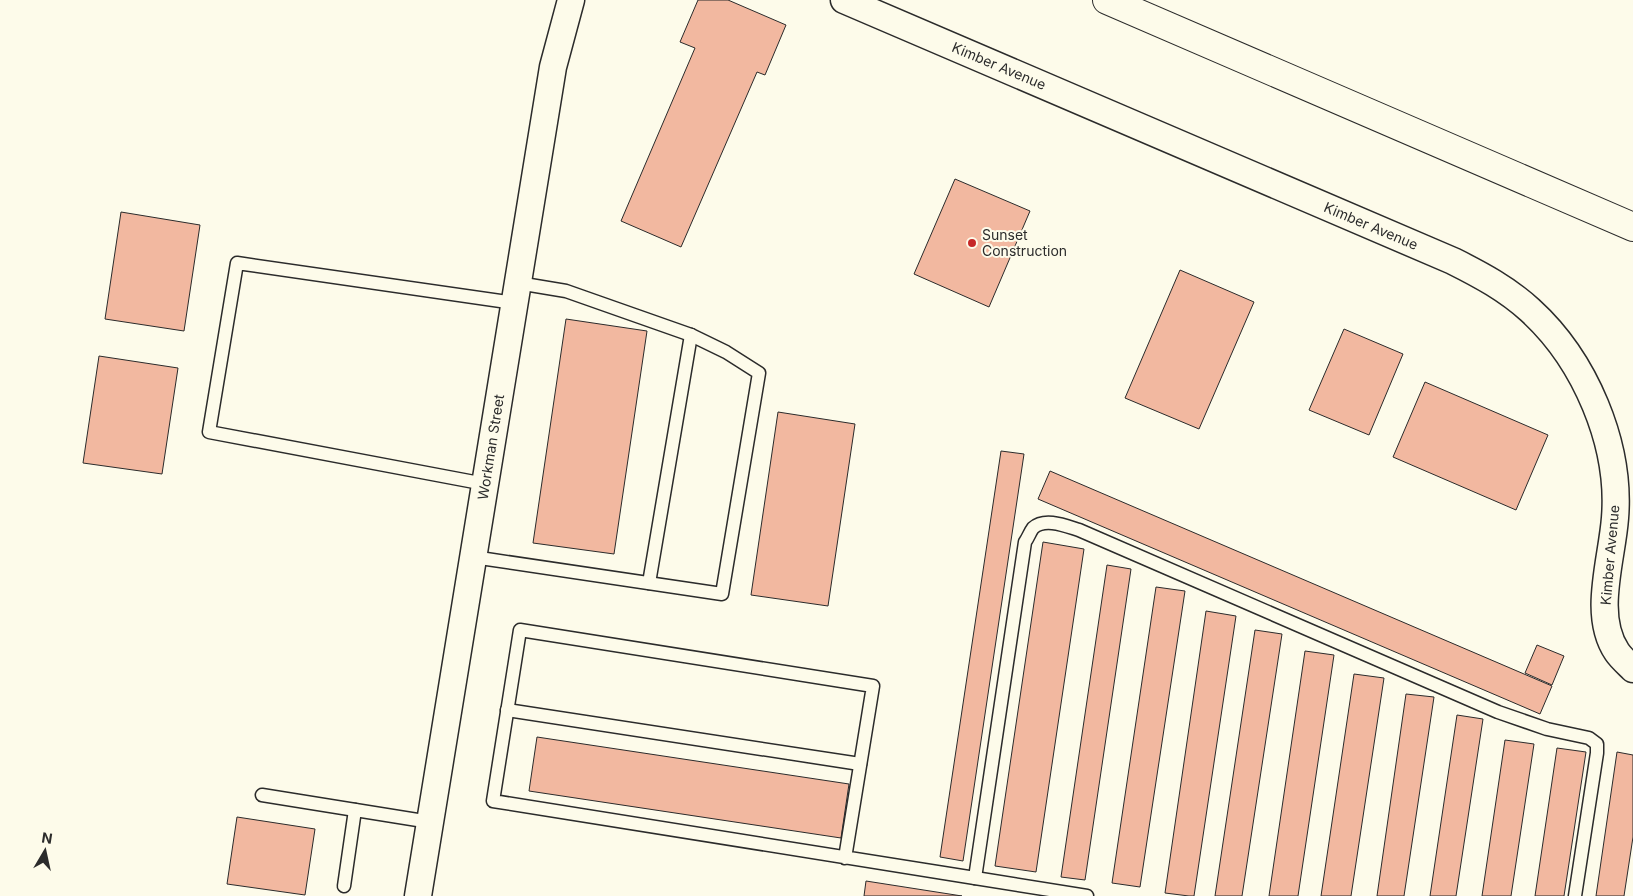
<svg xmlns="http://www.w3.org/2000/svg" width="1633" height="896" font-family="Inter,sans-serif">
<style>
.building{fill:#f2b8a0;stroke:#2b2b2b}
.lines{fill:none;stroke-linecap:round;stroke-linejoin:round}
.service-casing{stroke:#2b2b2b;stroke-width:15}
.minor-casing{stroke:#2b2b2b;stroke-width:29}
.motorway-casing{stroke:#2b2b2b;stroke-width:30}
.service{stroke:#fdfbea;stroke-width:12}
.minor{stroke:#fdfbea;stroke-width:26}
.motorway{stroke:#fdfbea;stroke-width:28}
.poi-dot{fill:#c62828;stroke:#fdfbea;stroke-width:2}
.labels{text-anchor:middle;stroke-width:4;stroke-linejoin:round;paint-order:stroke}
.street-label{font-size:14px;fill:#2b2b2b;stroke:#fdfbea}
.poi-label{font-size:14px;fill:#2b2b2b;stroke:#fdfbea;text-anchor:start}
</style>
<rect width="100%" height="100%" fill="#fdfbea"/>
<g class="building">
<polygon points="698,0 728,0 786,25 765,75 757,72 681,247 621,221 695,48 680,42"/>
<polygon points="955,179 1030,211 989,307 914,274"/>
<polygon points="121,212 200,225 184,331 105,319"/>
<polygon points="1180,270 1254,302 1199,429 1125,398"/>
<polygon points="566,319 647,331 614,554 533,543"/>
<polygon points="1344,329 1403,354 1369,435 1309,410"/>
<polygon points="99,356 178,368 162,474 83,463"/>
<polygon points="1425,382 1548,435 1516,510 1393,457"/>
<polygon points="778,412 855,424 828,606 751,595"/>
<polygon points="1001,451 1024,454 963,861 940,857"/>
<polygon points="1050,471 1552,686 1540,714 1038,499"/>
<polygon points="1043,542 1084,549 1036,872 995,866"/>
<polygon points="1107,565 1131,569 1085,880 1061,877"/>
<polygon points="1156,587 1185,591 1140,887 1112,883"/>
<polygon points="1206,611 1236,616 1194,896 1189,896 1165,893"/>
<polygon points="1255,630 1282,634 1242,896 1215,896"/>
<polygon points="1537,645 1564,656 1552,685 1525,673"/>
<polygon points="1305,651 1334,655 1298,896 1269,896"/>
<polygon points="1354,674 1384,678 1351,896 1321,896"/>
<polygon points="1406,694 1434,697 1404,896 1377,896"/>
<polygon points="1457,715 1483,719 1456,896 1430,896"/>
<polygon points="537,737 849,784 841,838 529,791"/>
<polygon points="1505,740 1534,744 1511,896 1482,896"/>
<polygon points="1557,748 1586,752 1564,896 1535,896"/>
<polygon points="1617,752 1633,755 1633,837 1624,896 1596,896"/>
<polygon points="237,817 315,829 305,895 227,884"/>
<polygon points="866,881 962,896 864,896"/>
</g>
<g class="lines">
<g class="service-casing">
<g id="service">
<polyline points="485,484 209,432 237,263 514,303"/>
<polyline points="473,557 722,594 759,373 726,352 691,335 566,291 518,283"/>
<polyline points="649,583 691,335"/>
<polyline points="507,710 860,764"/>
<polyline points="262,795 430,822"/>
<polyline points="845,858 873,686 520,630 493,801 975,878"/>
<polyline points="344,886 355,810"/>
<path d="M1087 896 975 878 1025 542C1028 538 1030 532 1033 528 1045 517 1066 526 1079 530L1498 712 1547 729 1589 738 1597 744V753L1575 896"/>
</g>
</g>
<g class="minor-casing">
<g id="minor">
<path d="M844 0 1453 261C1481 275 1507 289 1530 310 1585 360 1621 444 1615 518 1612 560 1592 615 1617 652 1621 658 1628 664 1633 669"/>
<polyline points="418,896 553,67 571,0"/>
</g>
</g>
<g class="motorway-casing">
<polyline id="motorway" points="1107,0 1633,227"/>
</g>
<use href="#service" class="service"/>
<use href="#minor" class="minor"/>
<use href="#motorway" class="motorway"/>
</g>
<circle class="poi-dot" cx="972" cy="243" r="5"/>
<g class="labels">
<g class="street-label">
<text transform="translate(999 66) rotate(23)" y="5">Kimber Avenue</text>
<text transform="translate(1371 226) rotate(23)" y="5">Kimber Avenue</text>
<text transform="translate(491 447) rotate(-81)" y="5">Workman Street</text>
<text transform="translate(1610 555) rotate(-85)" y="5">Kimber Avenue</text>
</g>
<g class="poi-label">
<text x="982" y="240">Sunset<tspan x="982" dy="16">Construction</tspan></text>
</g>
</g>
<g transform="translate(45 851) rotate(9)" stroke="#fdfbea" stroke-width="4" paint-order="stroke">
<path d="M0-4L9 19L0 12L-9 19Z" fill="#2b2b2b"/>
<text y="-8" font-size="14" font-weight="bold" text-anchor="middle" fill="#2b2b2b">N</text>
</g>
</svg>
